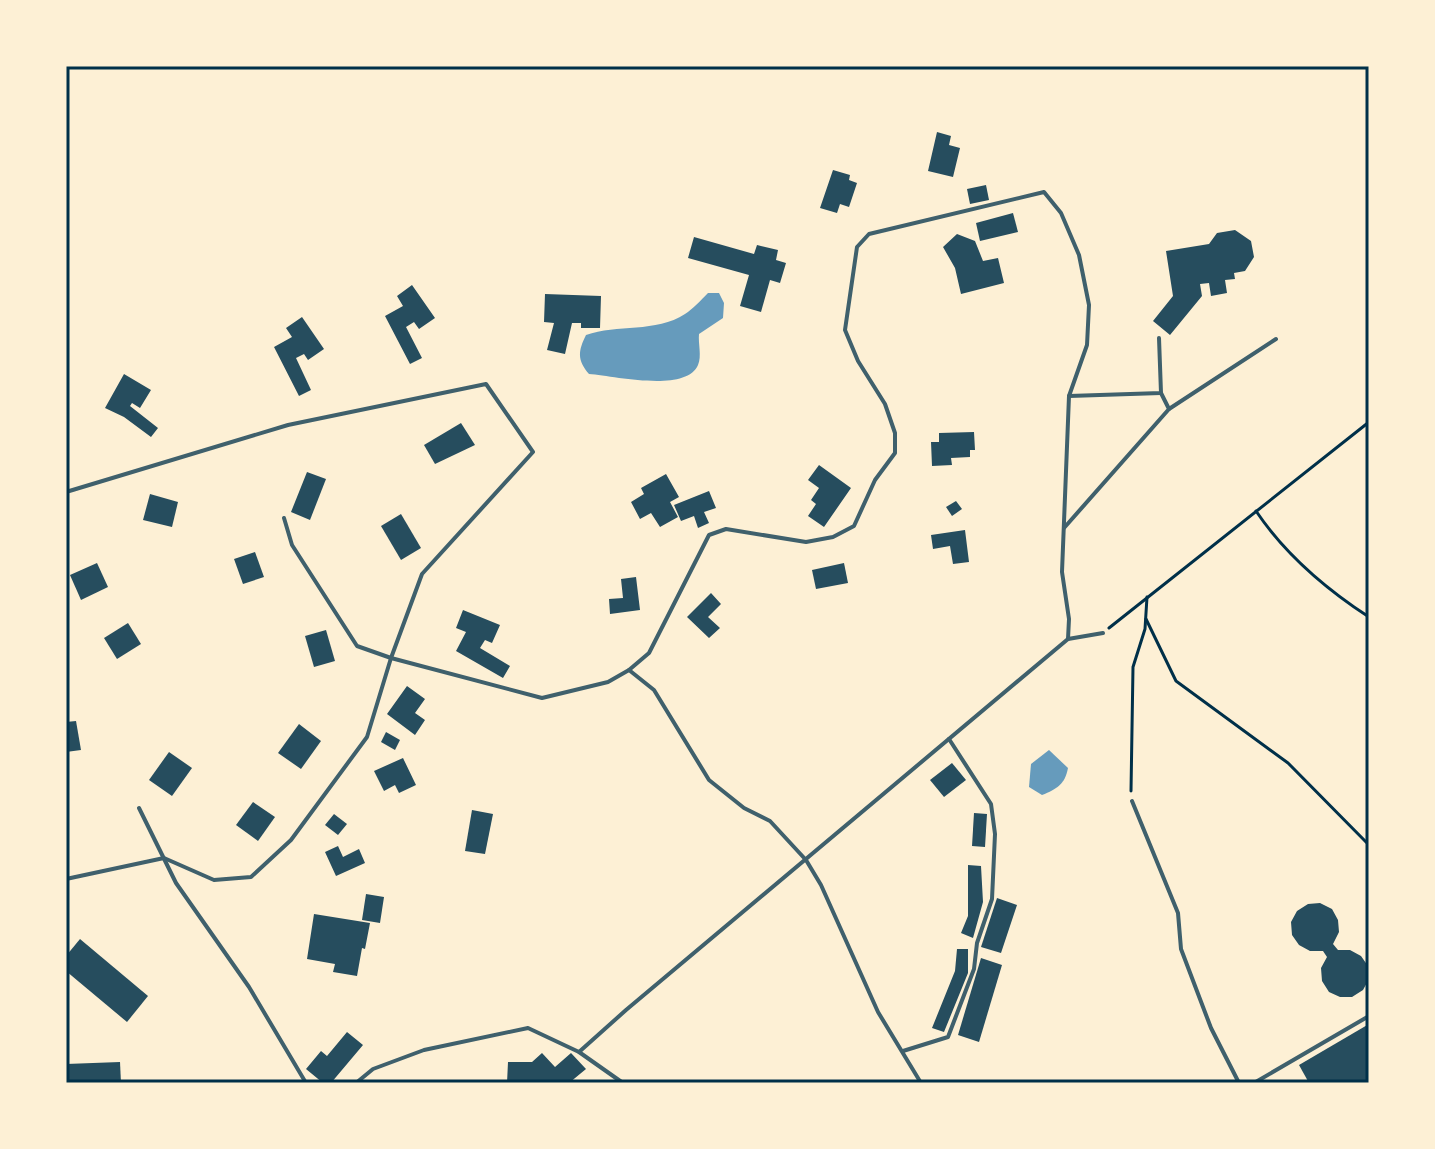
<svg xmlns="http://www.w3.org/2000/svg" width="1435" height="1149" font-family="'DM Sans',sans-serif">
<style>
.water{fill:#669bbc}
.building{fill:#264d5e}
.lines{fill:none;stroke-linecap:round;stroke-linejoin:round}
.path{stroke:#003049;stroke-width:3}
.service{stroke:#3f606c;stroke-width:4}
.neatline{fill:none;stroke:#003049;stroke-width:3}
</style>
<rect width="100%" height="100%" fill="#fdf0d5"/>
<g class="water">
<path d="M708 293H719L724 303 723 318 699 334C698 344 702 356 698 365 686 393 615 376 589 374 577 360 578 351 586 335 617 324 656 333 685 314 693 309 701 300 708 293Z"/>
<path d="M1049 750 1068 768C1065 784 1057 789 1042 795L1029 787 1031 764Z"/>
</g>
<g class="building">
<polygon points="937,132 951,136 949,145 960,148 953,177 928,171"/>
<polygon points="833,170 850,175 849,180 857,183 849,207 840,204 837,213 820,208"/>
<polygon points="986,185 989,200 970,204 967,189"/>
<polygon points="1013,213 1018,232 980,241 976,223"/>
<polygon points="1235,230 1251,241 1254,257 1245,271 1234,273 1235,279 1225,280 1227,293 1211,296 1209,283 1200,284 1202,296 1170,335 1153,321 1173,296 1166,251 1209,244 1217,233"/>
<polygon points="957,234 975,241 983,261 998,258 1004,283 961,294 955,268 943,247"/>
<polygon points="694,237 754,254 757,245 778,250 776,260 786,263 780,283 770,280 761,312 740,306 749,275 688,258"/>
<polygon points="412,285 435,318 419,329 414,322 406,327 422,358 410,364 385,316 403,306 397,296"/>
<polygon points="545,294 601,296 600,328 581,328 581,323 572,323 565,354 547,350 554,323 544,322"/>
<polygon points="302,317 324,349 308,360 304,354 296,358 311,390 299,396 274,347 292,337 286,328"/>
<polygon points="124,374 151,390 140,408 132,403 130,406 158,428 151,437 124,417 105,408"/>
<polygon points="461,423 475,445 435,464 424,445"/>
<polygon points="974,432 975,450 970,450 970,457 951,458 952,465 932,466 931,442 939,442 939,433"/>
<polygon points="819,465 851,488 824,527 808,516 816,504 811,500 819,488 808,480"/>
<polygon points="307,472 326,479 310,520 291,512"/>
<polygon points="666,474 679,497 670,502 678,517 660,527 651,513 640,519 631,502 644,494 641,488"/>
<polygon points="709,491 716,508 704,512 709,523 698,528 694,516 681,521 674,505"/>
<polygon points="150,494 178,502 172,527 143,520"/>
<polygon points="956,501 962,509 952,516 946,507"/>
<polygon points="401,514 421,548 401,560 381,526"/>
<polygon points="965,530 969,562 953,564 950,546 933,549 931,535"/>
<polygon points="255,552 264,577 243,584 234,559"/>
<polygon points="97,563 108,587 81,600 70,575"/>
<polygon points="844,563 848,583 816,589 812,570"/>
<polygon points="636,577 640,610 610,614 609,599 623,598 621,579"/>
<polygon points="711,593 721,604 708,617 720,628 709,638 687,617"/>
<polygon points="463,610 500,625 492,643 485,640 480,648 510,666 503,678 456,651 466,632 456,628"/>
<polygon points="128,623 141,644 117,659 104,638"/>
<polygon points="326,630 335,661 314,667 305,636"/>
<polygon points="407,686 425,699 415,713 425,720 415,735 387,714"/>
<polygon points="76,721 81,750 66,752 66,722"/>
<polygon points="299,724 321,741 301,769 278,753"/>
<polygon points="386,732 400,740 395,750 381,742"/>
<polygon points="169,752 192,768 172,796 149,780"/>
<polygon points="403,758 416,785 399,793 395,785 384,791 374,771"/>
<polygon points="952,763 966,780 944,797 930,780"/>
<polygon points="253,802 275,817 258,841 236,825"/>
<polygon points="472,810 493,814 485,854 465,851"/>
<polygon points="974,813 987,814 985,847 972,846"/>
<polygon points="334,814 347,824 338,835 325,825"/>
<polygon points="338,846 343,857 359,849 365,863 336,876 325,852"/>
<polygon points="968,865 981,866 983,902 973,938 961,933 968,916"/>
<polygon points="366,894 384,897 380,923 362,920"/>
<polygon points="997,898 1017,905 1001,953 981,947"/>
<polygon points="1320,903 1332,909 1338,920 1339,932 1333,944 1338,950 1350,950 1361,956 1368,966 1369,979 1363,990 1352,997 1340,997 1329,992 1322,981 1321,968 1327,957 1323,951 1310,951 1299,945 1292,935 1291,922 1297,911 1308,904"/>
<polygon points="314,914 370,923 365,949 362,948 357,976 333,972 335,964 307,959"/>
<polygon points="80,939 148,996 127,1022 66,971 66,956"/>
<polygon points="957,949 968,949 968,973 944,1032 932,1028 955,971"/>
<polygon points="981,958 1002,965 979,1042 958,1035"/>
<polygon points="1369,1024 1369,1083 1309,1083 1299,1065"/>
<polygon points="347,1032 363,1045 331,1083 323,1083 306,1069 321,1051 327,1056"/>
<polygon points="542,1053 555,1067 571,1053 586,1069 569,1083 507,1083 508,1062 532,1062"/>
<polygon points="120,1062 121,1083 66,1083 66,1064"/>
</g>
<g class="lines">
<g class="path">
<path d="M1256 511C1285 554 1326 589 1369 617"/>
<polyline points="1146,619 1176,681 1288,763 1369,845"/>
<polyline points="1109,628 1369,422"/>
<polyline points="1131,791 1133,667 1145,629 1147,597"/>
</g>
<g class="service">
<polyline points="1069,396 1161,393 1159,338"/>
<polyline points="1169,409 1276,339"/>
<polyline points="66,492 288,425 486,384 533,452 422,574 391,658 367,737 291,840 251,877 214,880 164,858 66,879"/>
<polyline points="284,518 292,545 357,646 391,658 542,698 608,682 629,670 649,653 709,535 726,529 806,542 833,537 854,526 875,480 895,453 895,433 885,404 858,361 845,330 857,247 869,234 1044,192 1061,213 1079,255 1089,305 1087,345 1069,396 1062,572 1069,619 1068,639"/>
<polyline points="1064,528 1169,409 1161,393"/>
<polyline points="629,670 654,690 709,780 744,808 770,821 806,860 821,885 878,1012 921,1083"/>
<polyline points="1132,801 1178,913 1181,949 1211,1028 1239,1083"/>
<polyline points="139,808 176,883 249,987 306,1083"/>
<polyline points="903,1051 948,1037 974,969 977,943 992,899 995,834 991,804 949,739"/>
<polyline points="579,1052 626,1010 1068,639 1103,633"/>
<polyline points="356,1083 373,1069 424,1050 528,1028 579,1052 623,1083"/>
<polyline points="1254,1083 1369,1016"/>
</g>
</g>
<rect width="1435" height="1149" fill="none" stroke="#fdf0d5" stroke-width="136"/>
<rect x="68" y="68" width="1299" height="1013" class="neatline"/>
</svg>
